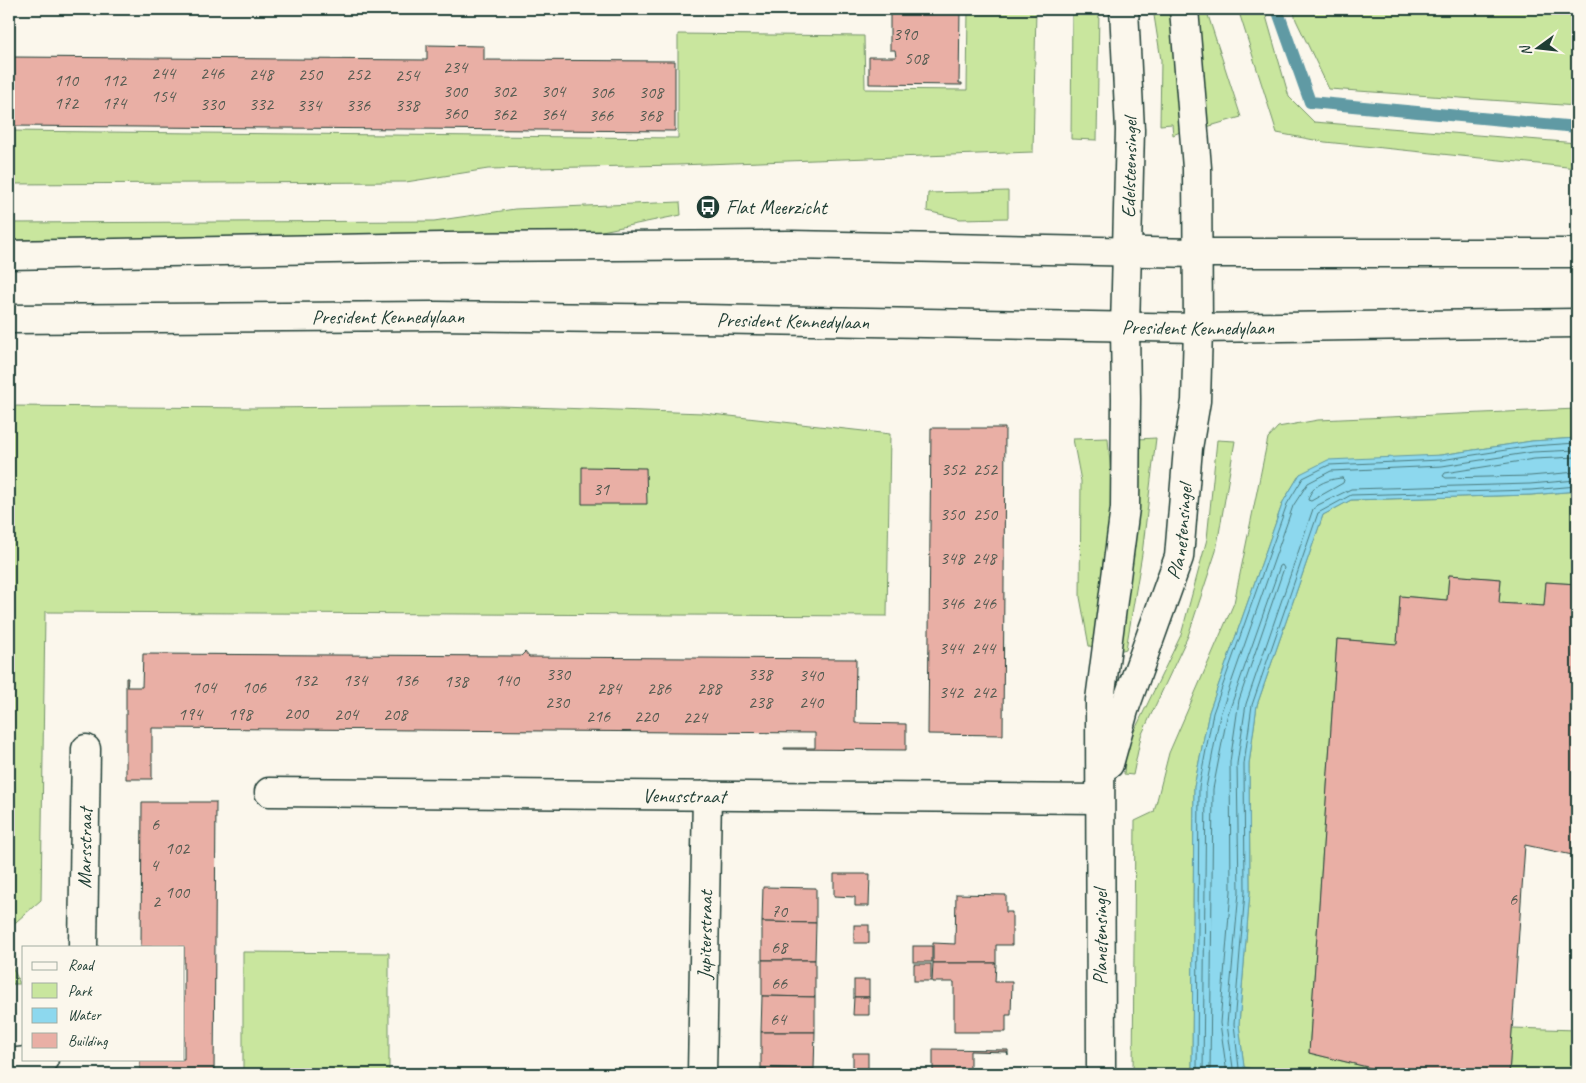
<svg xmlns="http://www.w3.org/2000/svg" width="1586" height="1083" font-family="Caveat,sans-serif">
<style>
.green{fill:#c9e69e;stroke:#749269}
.water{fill:#8dd8ee;stroke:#619aa4}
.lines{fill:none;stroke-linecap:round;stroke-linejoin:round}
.shore{stroke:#4b7b7e;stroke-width:1}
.stream{stroke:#619aa4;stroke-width:12}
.building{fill:#e9afa5;stroke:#1f3d34}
.street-casing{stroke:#1f3d34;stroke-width:31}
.secondary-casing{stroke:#1f3d34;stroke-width:31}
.street{stroke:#fbf7ec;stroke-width:28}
.secondary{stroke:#fbf7ec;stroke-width:28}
.labels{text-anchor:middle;stroke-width:4;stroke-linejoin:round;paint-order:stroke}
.number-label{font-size:18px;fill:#525a50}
.street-label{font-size:20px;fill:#1f3d34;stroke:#fbf7ec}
.poi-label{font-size:20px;fill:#1f3d34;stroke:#fbf7ec;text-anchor:start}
</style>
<rect width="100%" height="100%" fill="#fbf7ec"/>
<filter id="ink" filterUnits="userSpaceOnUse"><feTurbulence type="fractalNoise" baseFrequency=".02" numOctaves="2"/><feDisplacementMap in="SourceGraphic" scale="10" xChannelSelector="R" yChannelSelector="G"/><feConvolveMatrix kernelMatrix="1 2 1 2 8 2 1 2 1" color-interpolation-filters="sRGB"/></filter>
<g filter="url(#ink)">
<g class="green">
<polygon points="670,9 773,9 768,14 669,11"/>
<polygon points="968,9 1036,9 1033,152 678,165 488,169 406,182 9,184 9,131 678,138 678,34 864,36 865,89 967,90"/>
<polygon points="1072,9 1099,9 1097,140 1071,139"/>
<polygon points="1153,9 1171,9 1174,28 1180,132 1173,135 1172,124 1160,125 1161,60"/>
<polygon points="1194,9 1206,9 1241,117 1203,128"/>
<polygon points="1238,9 1264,9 1289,97 1314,122 1577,143 1577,168 1325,142 1277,133"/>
<polygon points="1293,9 1577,9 1577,106 1329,89 1296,20"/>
<polygon points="1008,191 1008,218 960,219 927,211 928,193"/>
<polygon points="680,202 681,215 587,234 9,240 9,223 434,221 515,209"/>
<polygon points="9,406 254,408 500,406 703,413 890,434 887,616 45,612 41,900 9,928"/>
<polygon points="1577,409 1577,438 1532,441 1441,455 1300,474 1283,502 1209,712 1194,787 1192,1074 1133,1074 1135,821 1154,812 1169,753 1234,603 1268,438 1278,427 1318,420"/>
<polygon points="1108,438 1113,503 1094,647 1089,646 1080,597 1081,481 1073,439"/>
<polygon points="1156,438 1142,554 1126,649 1119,651 1137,439"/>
<polygon points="1217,440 1235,441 1216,551 1188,636 1141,736 1133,775 1124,774 1126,748 1181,635 1207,539"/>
<polygon points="1577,491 1577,584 1546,582 1544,606 1499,603 1501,579 1449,575 1447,600 1400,596 1397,644 1337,639 1309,1053 1396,1074 1271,1074 1244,1067 1239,1024 1250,892 1249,764 1257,705 1323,515 1351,500 1531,495"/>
<polygon points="243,952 389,953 389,1074 243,1074"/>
<polygon points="9,959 20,984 9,984"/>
<polygon points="1512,1028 1577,1030 1577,1074 1509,1074"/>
</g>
<polygon class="water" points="1577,438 1577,491 1531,495 1351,500 1323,515 1257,705 1249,764 1250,892 1239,1024 1244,1067 1270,1074 1192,1074 1194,787 1209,712 1283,502 1300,474 1328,460 1441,455 1532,441"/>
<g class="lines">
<g class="shore">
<polyline points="1577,457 1534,459 1445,473 1443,476 1446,478 1530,476 1577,472"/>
<path d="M1342 478 1344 480 1343 483 1311 501 1308 500C1311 485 1328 479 1342 478Z"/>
<polyline points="1197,1074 1199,787 1213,713 1287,504 1303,478 1329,465 1441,460 1532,446 1577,443"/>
<polyline points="1203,1074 1206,788 1220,715 1293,506 1308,483 1331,471 1442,466 1533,452 1577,450"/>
<polyline points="1210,1074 1213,789 1227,717 1280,566 1282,565 1284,568 1239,700 1230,762 1231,891 1220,1023 1227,1074"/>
<polyline points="1236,1074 1233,1068 1227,1024 1239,892 1237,764 1246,704 1313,509 1318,505 1351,489 1530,484 1577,480"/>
<polyline points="1252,1074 1243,1072 1239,1068 1234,1024 1245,892 1244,764 1252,705 1318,513 1351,495 1531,490 1577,486"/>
</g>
<polyline class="stream" points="1277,9 1310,102 1577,127"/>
</g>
<g class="building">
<polygon points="890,9 960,9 959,83 962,83 962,85 869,84 869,57 896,57 895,50 890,50"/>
<polygon points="427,45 484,46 484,60 675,61 675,131 9,126 9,57 427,60"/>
<polygon points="931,428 1005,428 1003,735 928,734"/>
<polygon points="582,467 646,468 647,504 582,504"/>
<polygon points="1449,575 1501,579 1499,603 1544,606 1546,582 1577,584 1577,856 1525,845 1509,1074 1396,1074 1309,1053 1337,639 1397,644 1400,596 1447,600"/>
<polygon points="525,652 529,657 856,659 855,723 906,724 906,750 784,749 784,748 815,748 815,733 152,728 152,779 126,779 126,678 128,678 127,687 142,687 143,654 521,656"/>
<polygon points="142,802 216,802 214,1074 140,1074 140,1059 184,1059 184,947 141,947"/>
<polygon points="834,874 870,874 869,906 855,906 855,897 834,896"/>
<polygon points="763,887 816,888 816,923 762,922"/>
<polygon points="956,894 1006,895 1006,912 1012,912 1012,945 996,945 996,963 933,963 933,943 955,944"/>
<polygon points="762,922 816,923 815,960 762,960"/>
<rect x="854" y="925" width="15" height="18"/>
<rect x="913" y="946" width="19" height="16"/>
<polygon points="762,960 815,960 815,997 762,996"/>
<polygon points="933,963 996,963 995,982 1012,982 1011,1015 1006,1015 1006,1032 954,1032 954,982 932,982"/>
<rect x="914" y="964" width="17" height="17"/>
<rect x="854" y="980" width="15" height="17"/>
<polygon points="762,996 815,997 815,1032 761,1032"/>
<polygon points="854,997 869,997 869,1015 853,1015"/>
<polygon points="761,1032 815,1032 814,1069 761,1068"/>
<polygon points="933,1049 1008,1050 1008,1055 1007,1052 970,1051 970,1074 933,1074"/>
<rect x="853" y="1053" width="15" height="17"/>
<polygon points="761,1068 814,1069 814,1074 761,1074"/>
<rect x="853" y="1070" width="15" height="4"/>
</g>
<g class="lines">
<g class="street-casing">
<g id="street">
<path id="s1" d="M1109 764 1124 710 1179 557 1188 448 1196 401 1198 328 1197 168 1184 9"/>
<path id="s2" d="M269 792 1099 799"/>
<path id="s3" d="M83 947 86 749"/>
<polyline points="9,1063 44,1059"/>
<path id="s4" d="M702 1074 707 795"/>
<path id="s5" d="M1101 1074 1100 700 1125 508 1126 399 1125 328 1130 130 1124 9"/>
</g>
</g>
<g class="secondary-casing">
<g id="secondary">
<polyline points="9,255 443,247 790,245 1197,253 1577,253"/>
<path id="s6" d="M9 319 435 316 702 319 1198 328 1577 323"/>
</g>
</g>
<use href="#street" class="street"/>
<use href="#secondary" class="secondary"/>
</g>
</g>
<defs>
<g id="bus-disc" transform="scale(1.25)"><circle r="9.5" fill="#1f3d34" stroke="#fbf7ec"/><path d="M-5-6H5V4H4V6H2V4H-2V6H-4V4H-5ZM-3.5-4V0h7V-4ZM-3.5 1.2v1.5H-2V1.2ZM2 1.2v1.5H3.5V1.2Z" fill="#fff"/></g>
</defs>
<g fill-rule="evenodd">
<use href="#bus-disc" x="708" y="207"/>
</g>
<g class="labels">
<g class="number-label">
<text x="905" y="40">390</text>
<text x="916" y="64">508</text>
<text x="455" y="73">234</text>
<text x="163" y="79">244</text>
<text x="212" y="79">246</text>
<text x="261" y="80">248</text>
<text x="310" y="80">250</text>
<text x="358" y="80">252</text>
<text x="407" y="81">254</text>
<text x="66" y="86">110</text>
<text x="114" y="86">112</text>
<text x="455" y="97">300</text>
<text x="504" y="97">302</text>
<text x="553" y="97">304</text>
<text x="602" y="98">306</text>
<text x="651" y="98">308</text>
<text x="163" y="102">154</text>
<text x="66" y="109">172</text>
<text x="114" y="109">174</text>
<text x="212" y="110">330</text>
<text x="261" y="110">332</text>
<text x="309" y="111">334</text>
<text x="358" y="111">336</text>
<text x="407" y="111">338</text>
<text x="455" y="119">360</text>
<text x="504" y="120">362</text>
<text x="553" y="120">364</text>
<text x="601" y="121">366</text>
<text x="650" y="121">368</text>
<text x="953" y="475">352</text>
<text x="985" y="475">252</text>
<text x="601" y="495">31</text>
<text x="952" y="520">350</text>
<text x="985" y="520">250</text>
<text x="952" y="564">348</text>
<text x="984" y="564">248</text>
<text x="952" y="609">346</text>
<text x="984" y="609">246</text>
<text x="951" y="654">344</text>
<text x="983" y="654">244</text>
<text x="558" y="680">330</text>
<text x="760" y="680">338</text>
<text x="811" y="681">340</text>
<text x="305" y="686">132</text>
<text x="355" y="686">134</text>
<text x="406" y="686">136</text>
<text x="507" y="686">140</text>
<text x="456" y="687">138</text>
<text x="204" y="693">104</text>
<text x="254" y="693">106</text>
<text x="609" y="694">284</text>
<text x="659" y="694">286</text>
<text x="709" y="694">288</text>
<text x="951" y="698">342</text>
<text x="984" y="698">242</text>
<text x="557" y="708">230</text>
<text x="760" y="708">238</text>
<text x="811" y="708">240</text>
<text x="296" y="719">200</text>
<text x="190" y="720">194</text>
<text x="240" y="720">198</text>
<text x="346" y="720">204</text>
<text x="395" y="720">208</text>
<text x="598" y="722">216</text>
<text x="646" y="722">220</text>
<text x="695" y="723">224</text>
<text x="155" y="830">6</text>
<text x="177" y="854">102</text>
<text x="154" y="871">4</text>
<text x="177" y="898">100</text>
<text x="1513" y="905">6</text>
<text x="156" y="907">2</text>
<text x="779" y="917">70</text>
<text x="779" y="953">68</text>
<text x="779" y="989">66</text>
<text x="778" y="1025">64</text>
</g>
<g class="street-label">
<text dy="7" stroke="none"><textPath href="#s5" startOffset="908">Edelsteensingel</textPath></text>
<text dy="7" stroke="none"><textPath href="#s6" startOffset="379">President Kennedylaan</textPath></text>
<text dy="7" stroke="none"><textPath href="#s6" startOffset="784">President Kennedylaan</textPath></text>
<text dy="7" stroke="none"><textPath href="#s6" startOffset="1189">President Kennedylaan</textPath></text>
<text dy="7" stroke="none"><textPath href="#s1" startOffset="244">Planetensingel</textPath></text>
<text dy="7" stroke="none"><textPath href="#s2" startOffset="415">Venusstraat</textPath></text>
<text dy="7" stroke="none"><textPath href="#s3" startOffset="99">Marsstraat</textPath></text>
<text dy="7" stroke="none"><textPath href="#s4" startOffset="139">Jupiterstraat</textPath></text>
<text transform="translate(1100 937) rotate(-90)" y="7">Planetensingel</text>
</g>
<g class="poi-label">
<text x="726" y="214">Flat Meerzicht</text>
</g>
</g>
<rect width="1586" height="1083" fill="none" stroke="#fbf7ec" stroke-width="30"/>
<rect x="15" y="15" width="1556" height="1053" fill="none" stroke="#1f3d34" stroke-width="2" filter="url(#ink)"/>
<rect x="22" y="946" width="162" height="115" fill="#fbf7ec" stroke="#a3ada2"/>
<rect x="32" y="962" width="25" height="8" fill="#fbf7ec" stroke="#a3ada2"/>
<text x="68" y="970" font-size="15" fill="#1f3d34">Road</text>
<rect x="32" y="983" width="25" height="15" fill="#c9e69e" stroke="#a3ada2"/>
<text x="68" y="996" font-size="15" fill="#1f3d34">Park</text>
<rect x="32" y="1008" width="25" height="15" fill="#8dd8ee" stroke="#a3ada2"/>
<text x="68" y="1020" font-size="15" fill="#1f3d34">Water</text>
<rect x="32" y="1033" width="25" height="15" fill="#e9afa5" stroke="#a3ada2"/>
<text x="68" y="1046" font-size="15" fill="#1f3d34">Building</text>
<g transform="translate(1538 48) rotate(255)" stroke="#fbf7ec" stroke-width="4" paint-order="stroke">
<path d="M0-4L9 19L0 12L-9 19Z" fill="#1f3d34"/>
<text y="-8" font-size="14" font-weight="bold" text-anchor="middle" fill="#1f3d34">N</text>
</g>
</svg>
